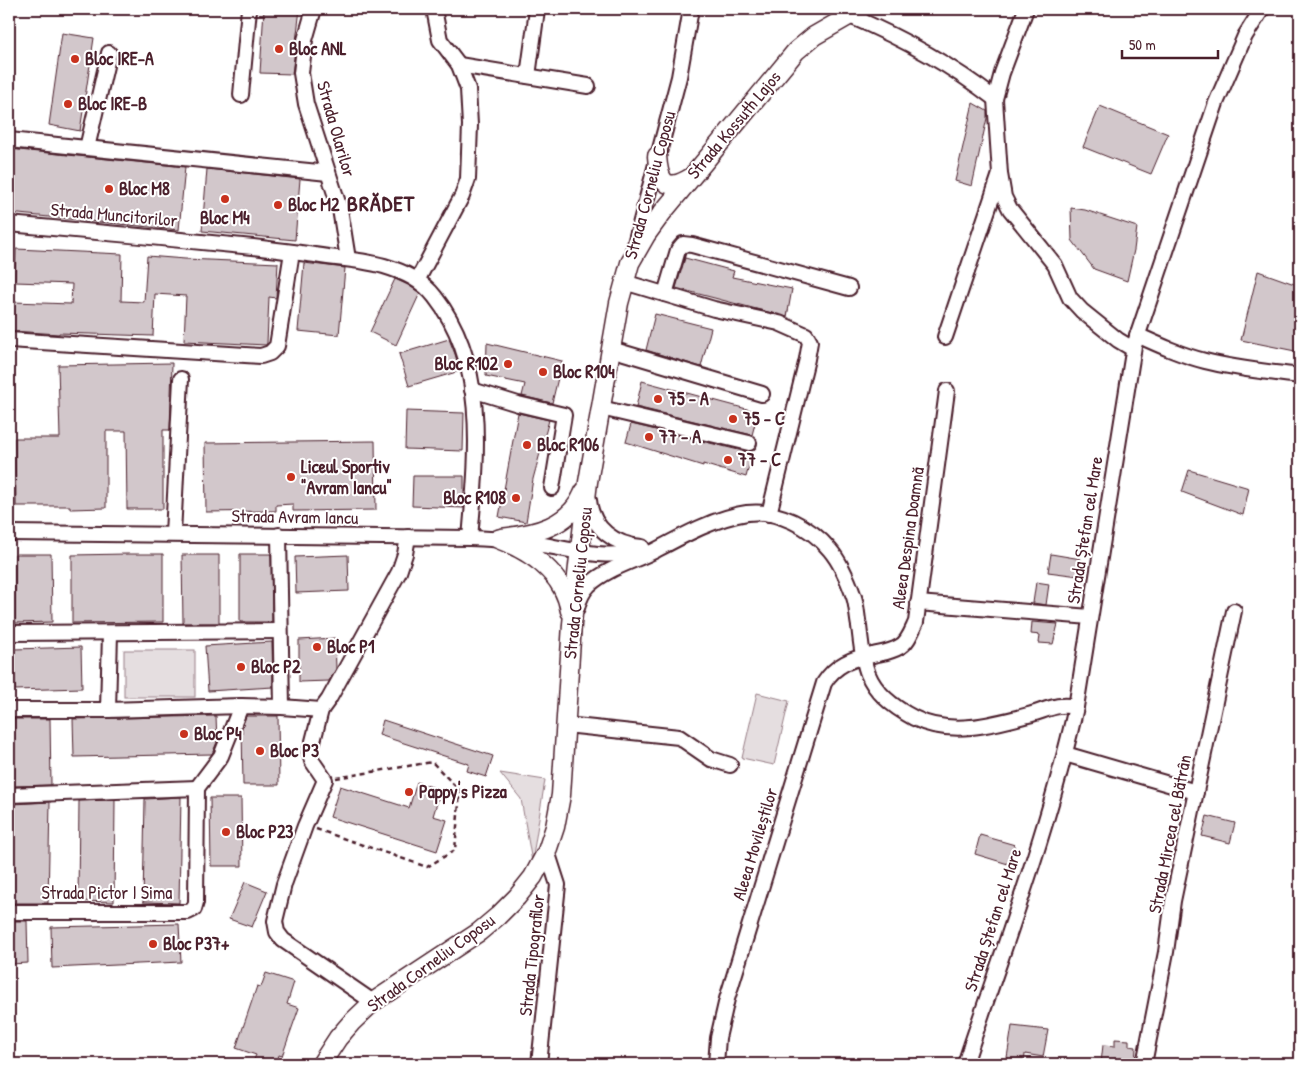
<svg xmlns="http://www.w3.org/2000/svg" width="1309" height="1073" font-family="'Patrick Hand',sans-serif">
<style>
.green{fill:#e5dee0;stroke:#987e86}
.building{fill:#d2c7cb;stroke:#4a1f2b}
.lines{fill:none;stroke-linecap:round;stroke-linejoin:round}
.minor-casing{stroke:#4a1f2b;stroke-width:18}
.major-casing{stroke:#4a1f2b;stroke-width:21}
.path{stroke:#4a1f2b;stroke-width:2.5;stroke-dasharray:5 4;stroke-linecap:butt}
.minor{stroke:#fff;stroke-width:14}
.major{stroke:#fff;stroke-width:18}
.poi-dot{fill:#c8321e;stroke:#fff;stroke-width:2}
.labels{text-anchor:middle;stroke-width:4;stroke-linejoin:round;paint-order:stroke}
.poi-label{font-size:18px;font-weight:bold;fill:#4a1f2b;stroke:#fff;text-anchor:start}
.street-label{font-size:18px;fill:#4a1f2b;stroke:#fff}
.district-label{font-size:22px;font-weight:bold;letter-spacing:1px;fill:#4a1f2b;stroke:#fff}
</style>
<rect width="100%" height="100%" fill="#fff"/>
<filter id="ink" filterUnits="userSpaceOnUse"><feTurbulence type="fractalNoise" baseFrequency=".02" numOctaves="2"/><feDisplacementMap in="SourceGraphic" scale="10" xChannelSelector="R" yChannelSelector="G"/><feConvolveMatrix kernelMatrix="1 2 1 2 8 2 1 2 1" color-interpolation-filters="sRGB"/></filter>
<g filter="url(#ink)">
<g class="green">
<rect x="124" y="650" width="71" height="47"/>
<polygon points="757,693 789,701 774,765 742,758"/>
<polygon points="500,773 545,780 532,862 521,799"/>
</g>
<g class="building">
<polygon points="264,9 300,9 292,74 260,73"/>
<polygon points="62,33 94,38 80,131 49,125"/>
<polygon points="973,103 987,111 987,118 972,186 955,181"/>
<polygon points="1100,106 1168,134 1151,174 1083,147"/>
<polygon points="9,149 185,167 179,230 9,213"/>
<polygon points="207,169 300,179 295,240 202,231"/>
<polygon points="1071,208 1085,210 1137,227 1134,250 1127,281 1094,269 1072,240"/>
<polygon points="16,249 122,254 121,301 144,302 147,256 185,259 278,263 276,298 269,297 267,343 266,345 184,341 186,296 155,294 153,336 59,333 59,334 12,331 13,302 71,304 72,284 15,282"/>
<polygon points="685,258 734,271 732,277 792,289 787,317 676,288"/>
<polygon points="304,263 345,268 339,335 298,331"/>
<polygon points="1258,271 1300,286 1300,352 1241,340"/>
<polygon points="395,279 408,285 420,293 396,345 370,332"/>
<polygon points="655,314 711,328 701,367 646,350"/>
<polygon points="449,339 455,354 460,371 409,386 399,354"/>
<polygon points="487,343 562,361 552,403 522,396 525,384 486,376"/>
<polygon points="172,363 170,430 163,430 163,509 127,509 126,431 106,431 106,508 70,509 70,506 16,506 15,438 60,438 58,365"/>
<polygon points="642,381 758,412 752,435 636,407"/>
<polygon points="406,411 464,413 463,451 405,449"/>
<polygon points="518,413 549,420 533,479 526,522 499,517"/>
<polygon points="631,424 747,452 747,453 752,455 746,477 703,464 703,466 626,442"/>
<polygon points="375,441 376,510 293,511 293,504 276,505 276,511 206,512 205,443"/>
<polygon points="1189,470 1249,488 1243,515 1182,492"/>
<polygon points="413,476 464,476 464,508 412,506"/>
<polygon points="15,554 51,554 52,622 15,623"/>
<polygon points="127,554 163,554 163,622 72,623 72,555"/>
<polygon points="240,554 271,554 272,622 240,622"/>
<polygon points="1051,554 1081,559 1079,576 1048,572"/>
<polygon points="182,555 219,555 219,623 183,623"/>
<polygon points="348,555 349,591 296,593 295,557"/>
<polygon points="1036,582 1049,584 1046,605 1033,603"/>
<polygon points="1032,622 1058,624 1053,644 1039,643 1040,635 1031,634"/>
<polygon points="335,638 336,669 329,681 299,682 299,640"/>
<polygon points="272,642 273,687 208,691 205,646"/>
<polygon points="81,647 82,688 15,690 14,649"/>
<polygon points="216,716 217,742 212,754 74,757 73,719"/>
<polygon points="246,716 278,716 279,785 243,785 242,727"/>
<polygon points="14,719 50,719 51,785 14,786"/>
<polygon points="383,720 493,756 486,777 467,771 469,764 379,735"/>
<polygon points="417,782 441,790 433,816 447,820 437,851 330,817 340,786 409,808"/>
<polygon points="181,797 179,903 143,902 145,799"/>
<polygon points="210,798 241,798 242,866 211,866"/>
<polygon points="115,800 114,902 78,901 79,801"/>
<polygon points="50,802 48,903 12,903 13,804"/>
<polygon points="1207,816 1235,823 1230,843 1202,836"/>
<polygon points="980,835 1015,845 1008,864 975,854"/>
<polygon points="245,882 267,891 252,927 229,919"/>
<polygon points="12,921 27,921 28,963 9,964 9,924 12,924"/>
<polygon points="179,924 181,962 52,968 51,927"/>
<polygon points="266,973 294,982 287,1004 299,1008 282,1056 279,1055 276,1064 252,1064 256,1055 236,1048 257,986 261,987"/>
<polygon points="1012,1026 1048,1030 1043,1057 1025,1054 1024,1064 1006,1064"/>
<polygon points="1115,1039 1129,1040 1129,1046 1136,1047 1135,1064 1101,1063 1103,1045 1115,1046"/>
</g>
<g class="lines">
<g class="minor-casing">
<g id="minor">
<polyline points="314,9 305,40 301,73 306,104 340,209 348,259"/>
<polyline points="1026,9 1002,73 995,99 1000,174 1004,197 1010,209 1055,265 1070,298 1082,311 1118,340 1133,349"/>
<path d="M850 16C902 38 950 64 995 99"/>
<polyline points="459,65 588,86"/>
<polyline points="528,76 537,10"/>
<polyline points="241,95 249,9"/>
<polyline points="9,140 328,173"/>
<polyline points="87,148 109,53"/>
<path d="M9 224C90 231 172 239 253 247 278 250 303 253 328 257 347 259 367 261 384 266 404 272 422 280 435 297 488 364 477 458 470 538"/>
<polyline points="633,251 679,77 691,9"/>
<polyline points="418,279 462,196 468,179 470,125 468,89 459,65 440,40 434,9"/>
<polyline points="624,282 714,309 779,323 806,335 810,342 807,359 769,514"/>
<polyline points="665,294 678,250 683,244 692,245 849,288"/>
<path d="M1137 335C1159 345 1181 355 1205 361 1236 369 1269 372 1300 376"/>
<polyline points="945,337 1000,174"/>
<polyline points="9,340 261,356 270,353 277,346 292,252"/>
<polyline points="611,349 762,394"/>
<polyline points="472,390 518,404 564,415 552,488"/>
<polyline points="601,408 749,443"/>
<path d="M589 500C592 529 615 545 642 547"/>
<path d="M9 533 470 538C494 539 519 541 543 545 578 551 608 560 644 550"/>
<polyline points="173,534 181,379"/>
<polyline points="279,535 282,707"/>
<polyline points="918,603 1090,617"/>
<path d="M577 608C579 600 583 591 589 585 607 568 635 561 656 550 684 535 715 518 747 513 777 509 811 527 830 550 841 563 848 580 854 597 857 606 857 617 859 626 861 642 862 659 868 674 876 694 897 709 914 718 951 737 995 724 1032 714 1049 709 1058 703 1076 707"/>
<polyline points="9,633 280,631"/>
<polyline points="9,710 108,710 241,706"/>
<polyline points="108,710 110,633"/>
<polyline points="321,710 310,753 312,761 325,780 305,826 284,884 275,921 277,932 283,940 373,1002"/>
<polyline points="566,725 679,737 711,759 730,765"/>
<polyline points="1065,754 1196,792"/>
<polyline points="9,795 197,788"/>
<polyline points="9,912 188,912 194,909 196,902 197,788 221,756 241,706 282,707 321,710 329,699 399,572 405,554 408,537"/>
<polyline points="539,1064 558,885 547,851"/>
<path d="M716 1064 718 1038 727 999 824 683C835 665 852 658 873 655 881 653 891 652 899 647 908 643 912 630 916 622L947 391"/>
<path d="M965 1064C1004 946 1049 828 1076 707L1134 346 1216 103 1245 36 1262 9"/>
<polyline points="1144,1064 1166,952 1173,901 1234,611"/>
</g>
</g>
<g class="major-casing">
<g id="major">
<path d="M657 156C659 181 665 193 690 178"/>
<path d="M501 538C534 534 570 527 584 492"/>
<path d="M498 539C530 551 564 573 570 611"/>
<polyline points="321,1064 338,1038 351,1023 373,1002 479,932 498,916 517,897 533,877 547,851 555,827 561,795 572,624 578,566 588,482 611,349 619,303 630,263 646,235 662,213 796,51 814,36 861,9"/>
</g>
</g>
<polyline class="path" points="316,829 427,867 455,850 460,791 432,762 336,778"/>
<use href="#minor" class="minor"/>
<use href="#major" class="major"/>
</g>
</g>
<g class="poi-dot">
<circle cx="279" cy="49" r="5"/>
<circle cx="75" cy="59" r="5"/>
<circle cx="68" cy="104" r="5"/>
<circle cx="109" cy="189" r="5"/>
<circle cx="225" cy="199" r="5"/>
<circle cx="278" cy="205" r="5"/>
<circle cx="508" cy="364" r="5"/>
<circle cx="543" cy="372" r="5"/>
<circle cx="658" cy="399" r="5"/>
<circle cx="733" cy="419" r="5"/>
<circle cx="649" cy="437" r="5"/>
<circle cx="527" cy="445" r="5"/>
<circle cx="728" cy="460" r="5"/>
<circle cx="291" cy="477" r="5"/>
<circle cx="516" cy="498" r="5"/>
<circle cx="317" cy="647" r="5"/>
<circle cx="241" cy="667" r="5"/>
<circle cx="184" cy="734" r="5"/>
<circle cx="260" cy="751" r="5"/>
<circle cx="409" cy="792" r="5"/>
<circle cx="226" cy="832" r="5"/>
<circle cx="153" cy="944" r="5"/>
</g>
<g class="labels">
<g class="poi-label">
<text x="289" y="55">Bloc ANL</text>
<text x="85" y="65">Bloc IRE-A</text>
<text x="78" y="110">Bloc IRE-B</text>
<text x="119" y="195">Bloc M8</text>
<text x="288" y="211">Bloc M2</text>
<text x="225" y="224" text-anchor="middle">Bloc M4</text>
<text x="498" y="370" text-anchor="end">Bloc R102</text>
<text x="553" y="378">Bloc R104</text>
<text x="668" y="405">75 - A</text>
<text x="743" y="425">75 - C</text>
<text x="659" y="443">77 - A</text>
<text x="537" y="451">Bloc R106</text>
<text x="738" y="466">77 - C</text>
<text x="301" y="473">Liceul Sportiv<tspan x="301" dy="21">"Avram Iancu"</tspan></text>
<text x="506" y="504" text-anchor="end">Bloc R108</text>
<text x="327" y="653">Bloc P1</text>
<text x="251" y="673">Bloc P2</text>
<text x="194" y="740">Bloc P4</text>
<text x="270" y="757">Bloc P3</text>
<text x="419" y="798">Pappy's Pizza</text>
<text x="236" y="838">Bloc P23</text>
<text x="163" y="950">Bloc P37+</text>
</g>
<g class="street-label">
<text transform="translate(734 125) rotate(-50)" y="6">Strada Kossuth Lajos</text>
<text transform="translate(336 129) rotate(74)" y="6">Strada Olarilor</text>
<text transform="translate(650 185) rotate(-75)" y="6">Strada Corneliu Coposu</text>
<text transform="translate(114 215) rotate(5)" y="6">Strada Muncitorilor</text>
<text transform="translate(295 517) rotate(1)" y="6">Strada Avram Iancu</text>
<text transform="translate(1085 530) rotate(-81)" y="6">Strada Ștefan cel Mare</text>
<text transform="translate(908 538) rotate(-82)" y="6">Aleea Despina Doamnă</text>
<text transform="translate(578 583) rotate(-84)" y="6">Strada Corneliu Coposu</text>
<text transform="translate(1170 834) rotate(-79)" y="6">Strada Mircea cel Bătrân</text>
<text transform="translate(755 844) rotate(-73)" y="6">Aleea Movileștilor</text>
<text x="107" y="899">Strada Pictor I Sima</text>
<text transform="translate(993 920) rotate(-72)" y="6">Strada Ștefan cel Mare</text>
<text transform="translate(532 955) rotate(-84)" y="6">Strada Tipografilor</text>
<text transform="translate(431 963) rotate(-36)" y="6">Strada Corneliu Coposu</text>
</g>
<g class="district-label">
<text x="381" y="211">BRĂDET</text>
</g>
</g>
<rect width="1309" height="1073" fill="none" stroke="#fff" stroke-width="30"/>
<rect x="15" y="15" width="1279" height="1043" fill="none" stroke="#4a1f2b" stroke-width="2" filter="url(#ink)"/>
<path d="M1122 50v8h96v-8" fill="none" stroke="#4a1f2b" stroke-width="2.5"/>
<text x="1129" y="50" font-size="15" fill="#4a1f2b" stroke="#ffffff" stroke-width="4" paint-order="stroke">50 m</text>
</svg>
